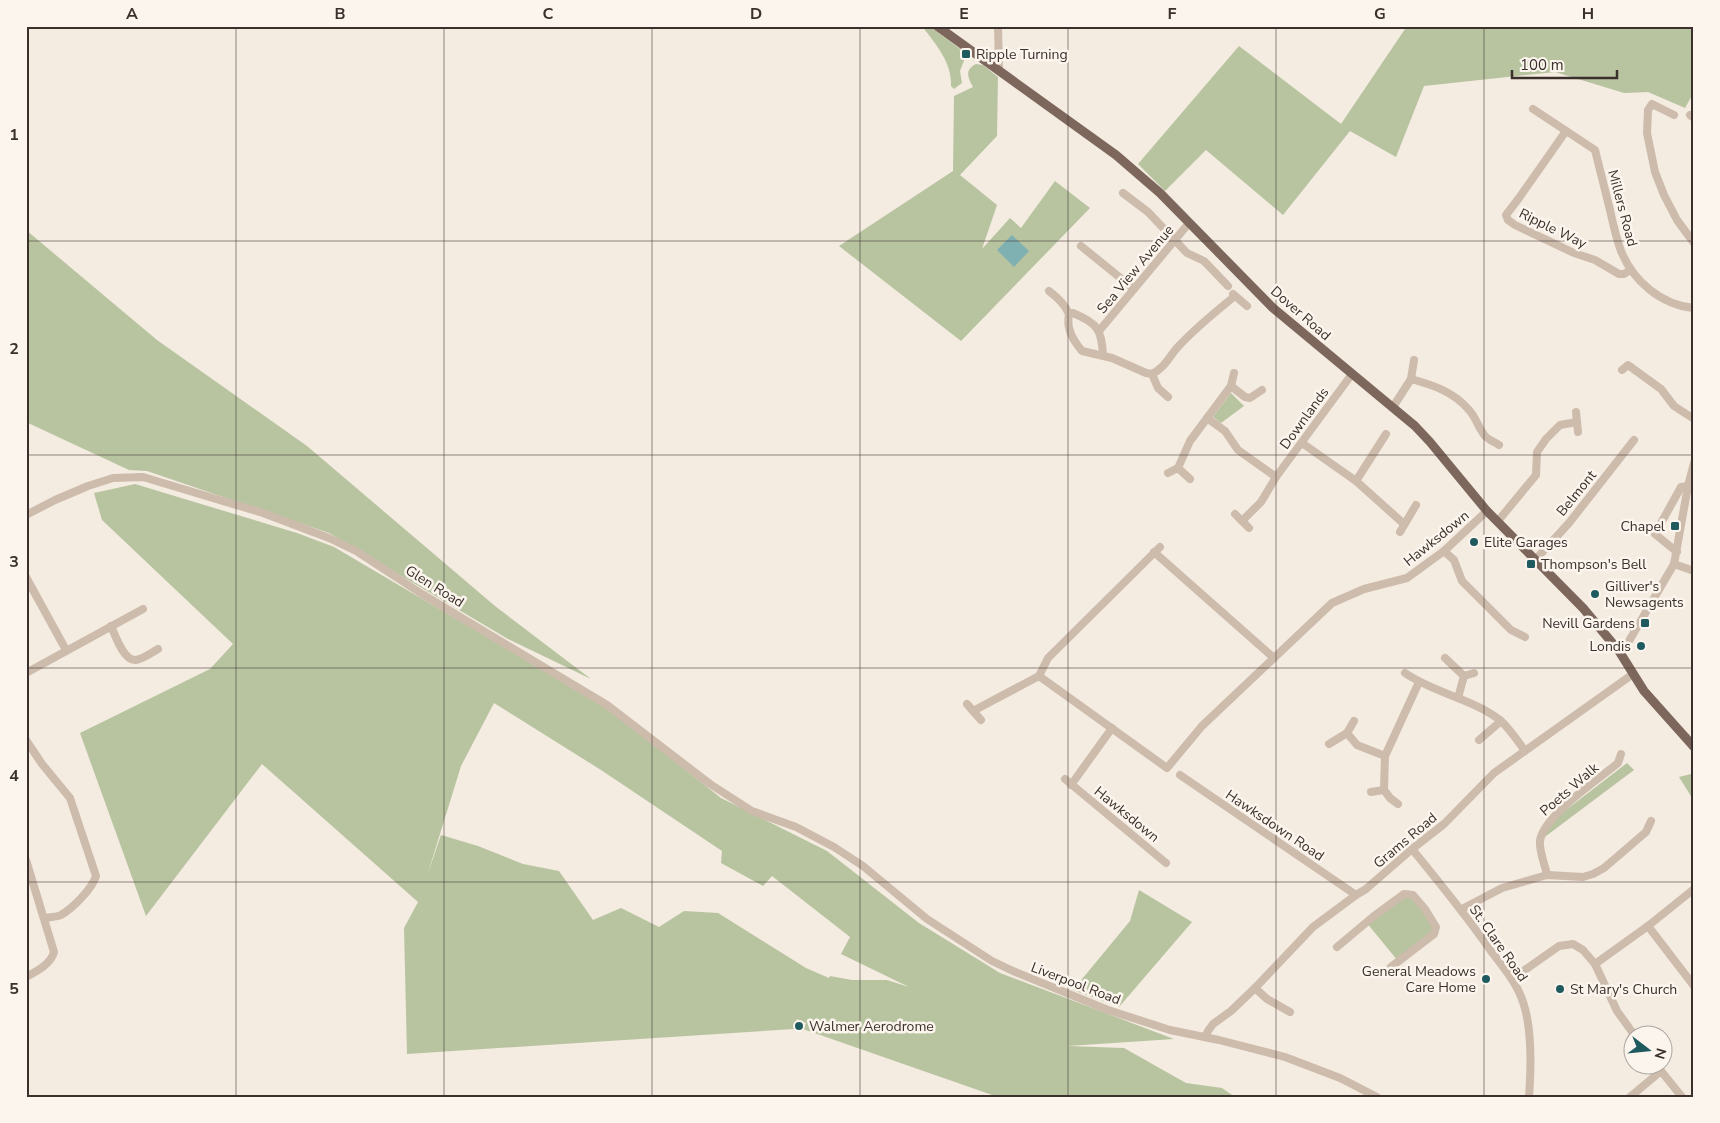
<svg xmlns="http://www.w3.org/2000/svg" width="1720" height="1123" font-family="'Nunito Sans',sans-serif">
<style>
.green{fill:#b8c4a0;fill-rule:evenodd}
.water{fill:#7fb0b2}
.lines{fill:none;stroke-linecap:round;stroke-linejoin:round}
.minor{stroke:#cdbbac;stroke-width:8}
.major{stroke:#7d675c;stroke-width:9}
.grid{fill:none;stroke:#3b302b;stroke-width:1;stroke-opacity:0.55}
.poi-dot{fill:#1f5a5e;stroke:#fbf5ee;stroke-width:2}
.labels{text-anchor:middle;stroke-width:5;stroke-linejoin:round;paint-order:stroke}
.poi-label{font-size:14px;fill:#3b302b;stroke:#fbf5ee;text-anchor:start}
.street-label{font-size:14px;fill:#3b302b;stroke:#fbf5ee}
.neatline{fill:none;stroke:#3b302b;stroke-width:2}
.grid-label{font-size:16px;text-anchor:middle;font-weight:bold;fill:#3b302b}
</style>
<rect width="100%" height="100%" fill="#f4ebe1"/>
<g class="green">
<path d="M922 26H929L963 51 965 58 960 71 962 83 954 89 951 86C952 62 936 45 922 26Z"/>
<polygon points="1407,26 1694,26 1694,92 1685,108 1648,92 1624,93 1555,72 1424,86 1396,157 1350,131 1283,215 1206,150 1165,191 1138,164 1239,46 1341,124"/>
<path d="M976 64 983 65 998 77 997 136 960 175 997 205 982 249 1010 218 1021 228 1055 181 1090 208 961 341 839 246 953 171 954 96 973 87C968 78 964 70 976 64Z"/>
<polygon points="26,230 157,340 307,446 495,606 591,679 508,639 329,533 147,471 129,470 26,422"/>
<polygon points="1231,393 1244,406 1221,423 1213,417"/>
<path d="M135 484 297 533 334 547 606 707 721 798 827 851 919 923 1000 973 1174 1039 1068 1046 1124 1048 1186 1083 1222 1088 1235 1097H998L803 1029 806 1023 797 1019 794 1029 407 1054 404 928 418 902 262 764 146 916 80 733 210 669 233 644 102 520 94 493ZM494 703 601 770 722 851 721 863 763 886 772 876 850 937 841 954 909 987 887 980H852L830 976 829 978 806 968 718 913 684 911 659 927 621 908 593 920 559 871 523 864 478 846 441 835 427 876 461 766Z"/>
<polygon points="1627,763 1634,770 1542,839 1546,829 1562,813"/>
<polygon points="1691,774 1694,775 1694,801 1679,777"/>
<polygon points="1139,890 1192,922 1119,1007 1073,990 1130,921"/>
<polygon points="1408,893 1436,927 1398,961 1366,922"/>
</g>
<polygon class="water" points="1012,235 1029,251 1014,267 997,250"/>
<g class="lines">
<g class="minor">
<polyline points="998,26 999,70"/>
<path d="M1533 109 1595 150C1600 170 1605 190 1610 210 1613 224 1616 238 1621 251 1633 281 1661 305 1694 308"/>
<polyline points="1674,115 1652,104 1648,110 1647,133 1655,172 1664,195 1677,220 1694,243"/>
<polyline points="1690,115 1694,118"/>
<polyline points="1566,131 1519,198 1506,215 1508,220 1515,225 1574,253 1595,260 1619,274 1624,274 1630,270"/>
<polyline points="1123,193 1148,212 1187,253 1204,261 1228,286"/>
<polyline points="1081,246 1134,289"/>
<path d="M1049 291C1057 297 1065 304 1069 314"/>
<polyline points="1233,294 1247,306"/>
<polyline points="1099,331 1189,223"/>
<path d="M1103 356C1102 329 1097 323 1073 313L1069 314C1066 329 1073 340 1082 351L1112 358 1146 373 1152 374C1164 368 1168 359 1176 349 1194 329 1215 312 1235 296"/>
<polyline points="1622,370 1628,365 1661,389 1674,406 1694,419"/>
<polyline points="1152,374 1158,388 1168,397"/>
<path d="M1411 379C1433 385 1454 392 1469 410 1476 417 1479 430 1486 437 1489 440 1495 442 1499 445"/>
<polyline points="1231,386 1245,397 1250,398 1262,390"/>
<polyline points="1393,407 1411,379 1414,360"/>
<polyline points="1576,412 1578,432"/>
<polyline points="1207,418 1225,431 1238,450 1276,477"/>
<polyline points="1302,443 1356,481 1404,524"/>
<polyline points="1178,468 1190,479"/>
<polyline points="1168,473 1178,468 1190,441 1231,386 1234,373"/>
<polyline points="1356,481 1386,434"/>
<polyline points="1235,514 1249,528"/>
<polyline points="26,515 55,500 88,486 113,478 143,477 263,513 329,538 356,551 422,594 607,705 710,784 752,811 796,827 834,847 863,866 927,919 992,961 1013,971 1108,1010 1170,1030 1219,1040 1285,1057 1340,1078 1377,1097"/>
<polyline points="1242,521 1261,502 1276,477 1352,374"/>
<polyline points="1498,521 1536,475 1537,452 1546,439 1560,425 1577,422"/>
<polyline points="1400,532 1416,505"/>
<polyline points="1444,551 1454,560 1462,581 1511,630 1525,637"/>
<polyline points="1154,552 1274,658"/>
<polyline points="1677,552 1655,534 1681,487 1688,486"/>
<polyline points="1536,559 1569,523 1634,440"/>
<polyline points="1674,564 1694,571"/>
<polyline points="26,577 66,650"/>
<path d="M111 626C115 635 124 662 136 660 143 659 151 653 158 649"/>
<polyline points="1619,651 1629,641 1674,564 1688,486 1694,463"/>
<polyline points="1445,658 1464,676"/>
<polyline points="26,673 143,609"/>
<path d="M1405 673C1434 693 1473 699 1500 720 1510 729 1517 740 1525 751"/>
<polyline points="1039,676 1167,768 1202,726 1332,603 1364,589 1407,578 1444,551 1487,511"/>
<polyline points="1464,676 1474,673"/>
<polyline points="1458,698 1464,676"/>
<polyline points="967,704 981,720"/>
<polyline points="973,711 1039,676 1048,658 1160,547"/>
<polyline points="1347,733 1357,745 1385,756"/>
<path d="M26 740 42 764 70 798 96 876C92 889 73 908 61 915 57 917 50 917 45 918"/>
<polyline points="1479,740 1501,721"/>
<polyline points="1329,744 1347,733 1354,721"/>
<polyline points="1180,775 1356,895"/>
<polyline points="1065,779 1166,863"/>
<polyline points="1071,785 1112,728"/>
<polyline points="1371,792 1384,790"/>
<polyline points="1398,804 1390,798 1384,790 1385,756 1419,682"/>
<path d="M1412 849C1439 882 1466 915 1491 951 1503 967 1517 983 1523 1002 1532 1028 1531 1070 1529 1097"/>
<path d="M26 860 54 952C51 964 37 971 26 977"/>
<path d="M1547 875C1545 865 1539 851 1540 841 1543 816 1599 779 1618 763L1621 754"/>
<polyline points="1462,909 1502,888 1547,875 1583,877 1593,874 1604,868 1646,832 1651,821"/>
<polyline points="1648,926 1694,986"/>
<polyline points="1337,947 1374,916 1404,894 1413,895 1425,909 1436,927 1434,934 1391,967"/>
<polyline points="1595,964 1648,926 1694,889"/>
<polyline points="1512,979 1559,946 1573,944 1583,950 1595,964 1617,1011 1635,1036"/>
<polyline points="1255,988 1267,999 1290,1012"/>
<polyline points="1205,1037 1208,1031 1213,1024 1231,1011 1255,988 1313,927 1356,895 1366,889 1412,849 1444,824 1494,773 1633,674"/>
<polyline points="1657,1066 1682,1097"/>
<polyline points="1630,1097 1661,1071"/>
</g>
<polyline class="major" points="937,26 1116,155 1160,193 1273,308 1415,426 1430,442 1487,511 1583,608 1619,651 1644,691 1694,747"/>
</g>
<path class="grid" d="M236 26V1097M444 26V1097M652 26V1097M860 26V1097M1068 26V1097M1276 26V1097M1484 26V1097M26 241H1694M26 455H1694M26 668H1694M26 882H1694"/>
<g class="poi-dot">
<rect x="961" y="49" width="10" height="10" rx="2.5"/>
<rect x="1670" y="521" width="10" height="10" rx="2.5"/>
<circle cx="1474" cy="542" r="5"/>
<rect x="1526" y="559" width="10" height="10" rx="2.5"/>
<circle cx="1595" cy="594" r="5"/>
<rect x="1640" y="618" width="10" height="10" rx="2.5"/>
<circle cx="1641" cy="646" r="5"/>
<circle cx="1486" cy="979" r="5"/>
<circle cx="1560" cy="989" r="5"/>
<circle cx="799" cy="1026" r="5"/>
</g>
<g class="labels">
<g class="poi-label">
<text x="976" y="59">Ripple Turning</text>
<text x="1665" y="531" text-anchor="end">Chapel</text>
<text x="1484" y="547">Elite Garages</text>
<text x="1541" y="569">Thompson's Bell</text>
<text x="1605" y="591">Gilliver's<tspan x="1605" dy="16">Newsagents</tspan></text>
<text x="1635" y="628" text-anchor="end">Nevill Gardens</text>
<text x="1631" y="651" text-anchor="end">Londis</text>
<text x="1476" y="976" text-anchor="end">General Meadows<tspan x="1476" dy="16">Care Home</tspan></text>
<text x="1570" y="994">St Mary's Church</text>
<text x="809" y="1031">Walmer Aerodrome</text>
</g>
<g class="street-label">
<text transform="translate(1623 208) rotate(75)" y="5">Millers Road</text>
<text transform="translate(1553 228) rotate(26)" y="5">Ripple Way</text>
<text transform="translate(1135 269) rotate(-50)" y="5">Sea View Avenue</text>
<text transform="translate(1301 313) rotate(41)" y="5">Dover Road</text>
<text transform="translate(1304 418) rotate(-54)" y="5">Downlands</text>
<text transform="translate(1576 493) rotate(-51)" y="5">Belmont</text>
<text transform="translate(1436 538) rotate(-39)" y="5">Hawksdown</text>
<text transform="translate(435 586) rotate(32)" y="5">Glen Road</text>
<text transform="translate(1569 789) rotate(-41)" y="5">Poets Walk</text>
<text transform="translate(1127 814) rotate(39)" y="5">Hawksdown</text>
<text transform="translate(1275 825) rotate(34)" y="5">Hawksdown Road</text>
<text transform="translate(1405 840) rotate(-40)" y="5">Grams Road</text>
<text transform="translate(1499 943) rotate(55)" y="5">St. Clare Road</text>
<text transform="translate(1076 983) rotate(21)" y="5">Liverpool Road</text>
</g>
</g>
<rect width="1720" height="1123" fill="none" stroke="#fbf5ee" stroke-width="55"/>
<g transform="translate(1648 1050) rotate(106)"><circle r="24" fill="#fbf5ee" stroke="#aea6a0"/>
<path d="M0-4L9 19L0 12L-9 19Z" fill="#1f5a5e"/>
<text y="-8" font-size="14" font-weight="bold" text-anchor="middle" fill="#3b302b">N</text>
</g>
<path d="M1512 70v8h105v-8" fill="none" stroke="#3b302b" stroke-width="2.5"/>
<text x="1520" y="70" font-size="15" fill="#3b302b" stroke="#fbf5ee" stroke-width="4" paint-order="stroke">100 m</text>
<rect x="28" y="28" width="1664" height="1068" class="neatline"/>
<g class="grid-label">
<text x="132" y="19">A</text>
<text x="340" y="19">B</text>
<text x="548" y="19">C</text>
<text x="756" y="19">D</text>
<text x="964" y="19">E</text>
<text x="1172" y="19">F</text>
<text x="1380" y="19">G</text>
<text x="1588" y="19">H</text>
<text x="14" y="140">1</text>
<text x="14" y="354">2</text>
<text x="14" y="567">3</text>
<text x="14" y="781">4</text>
<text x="14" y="994">5</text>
</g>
</svg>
